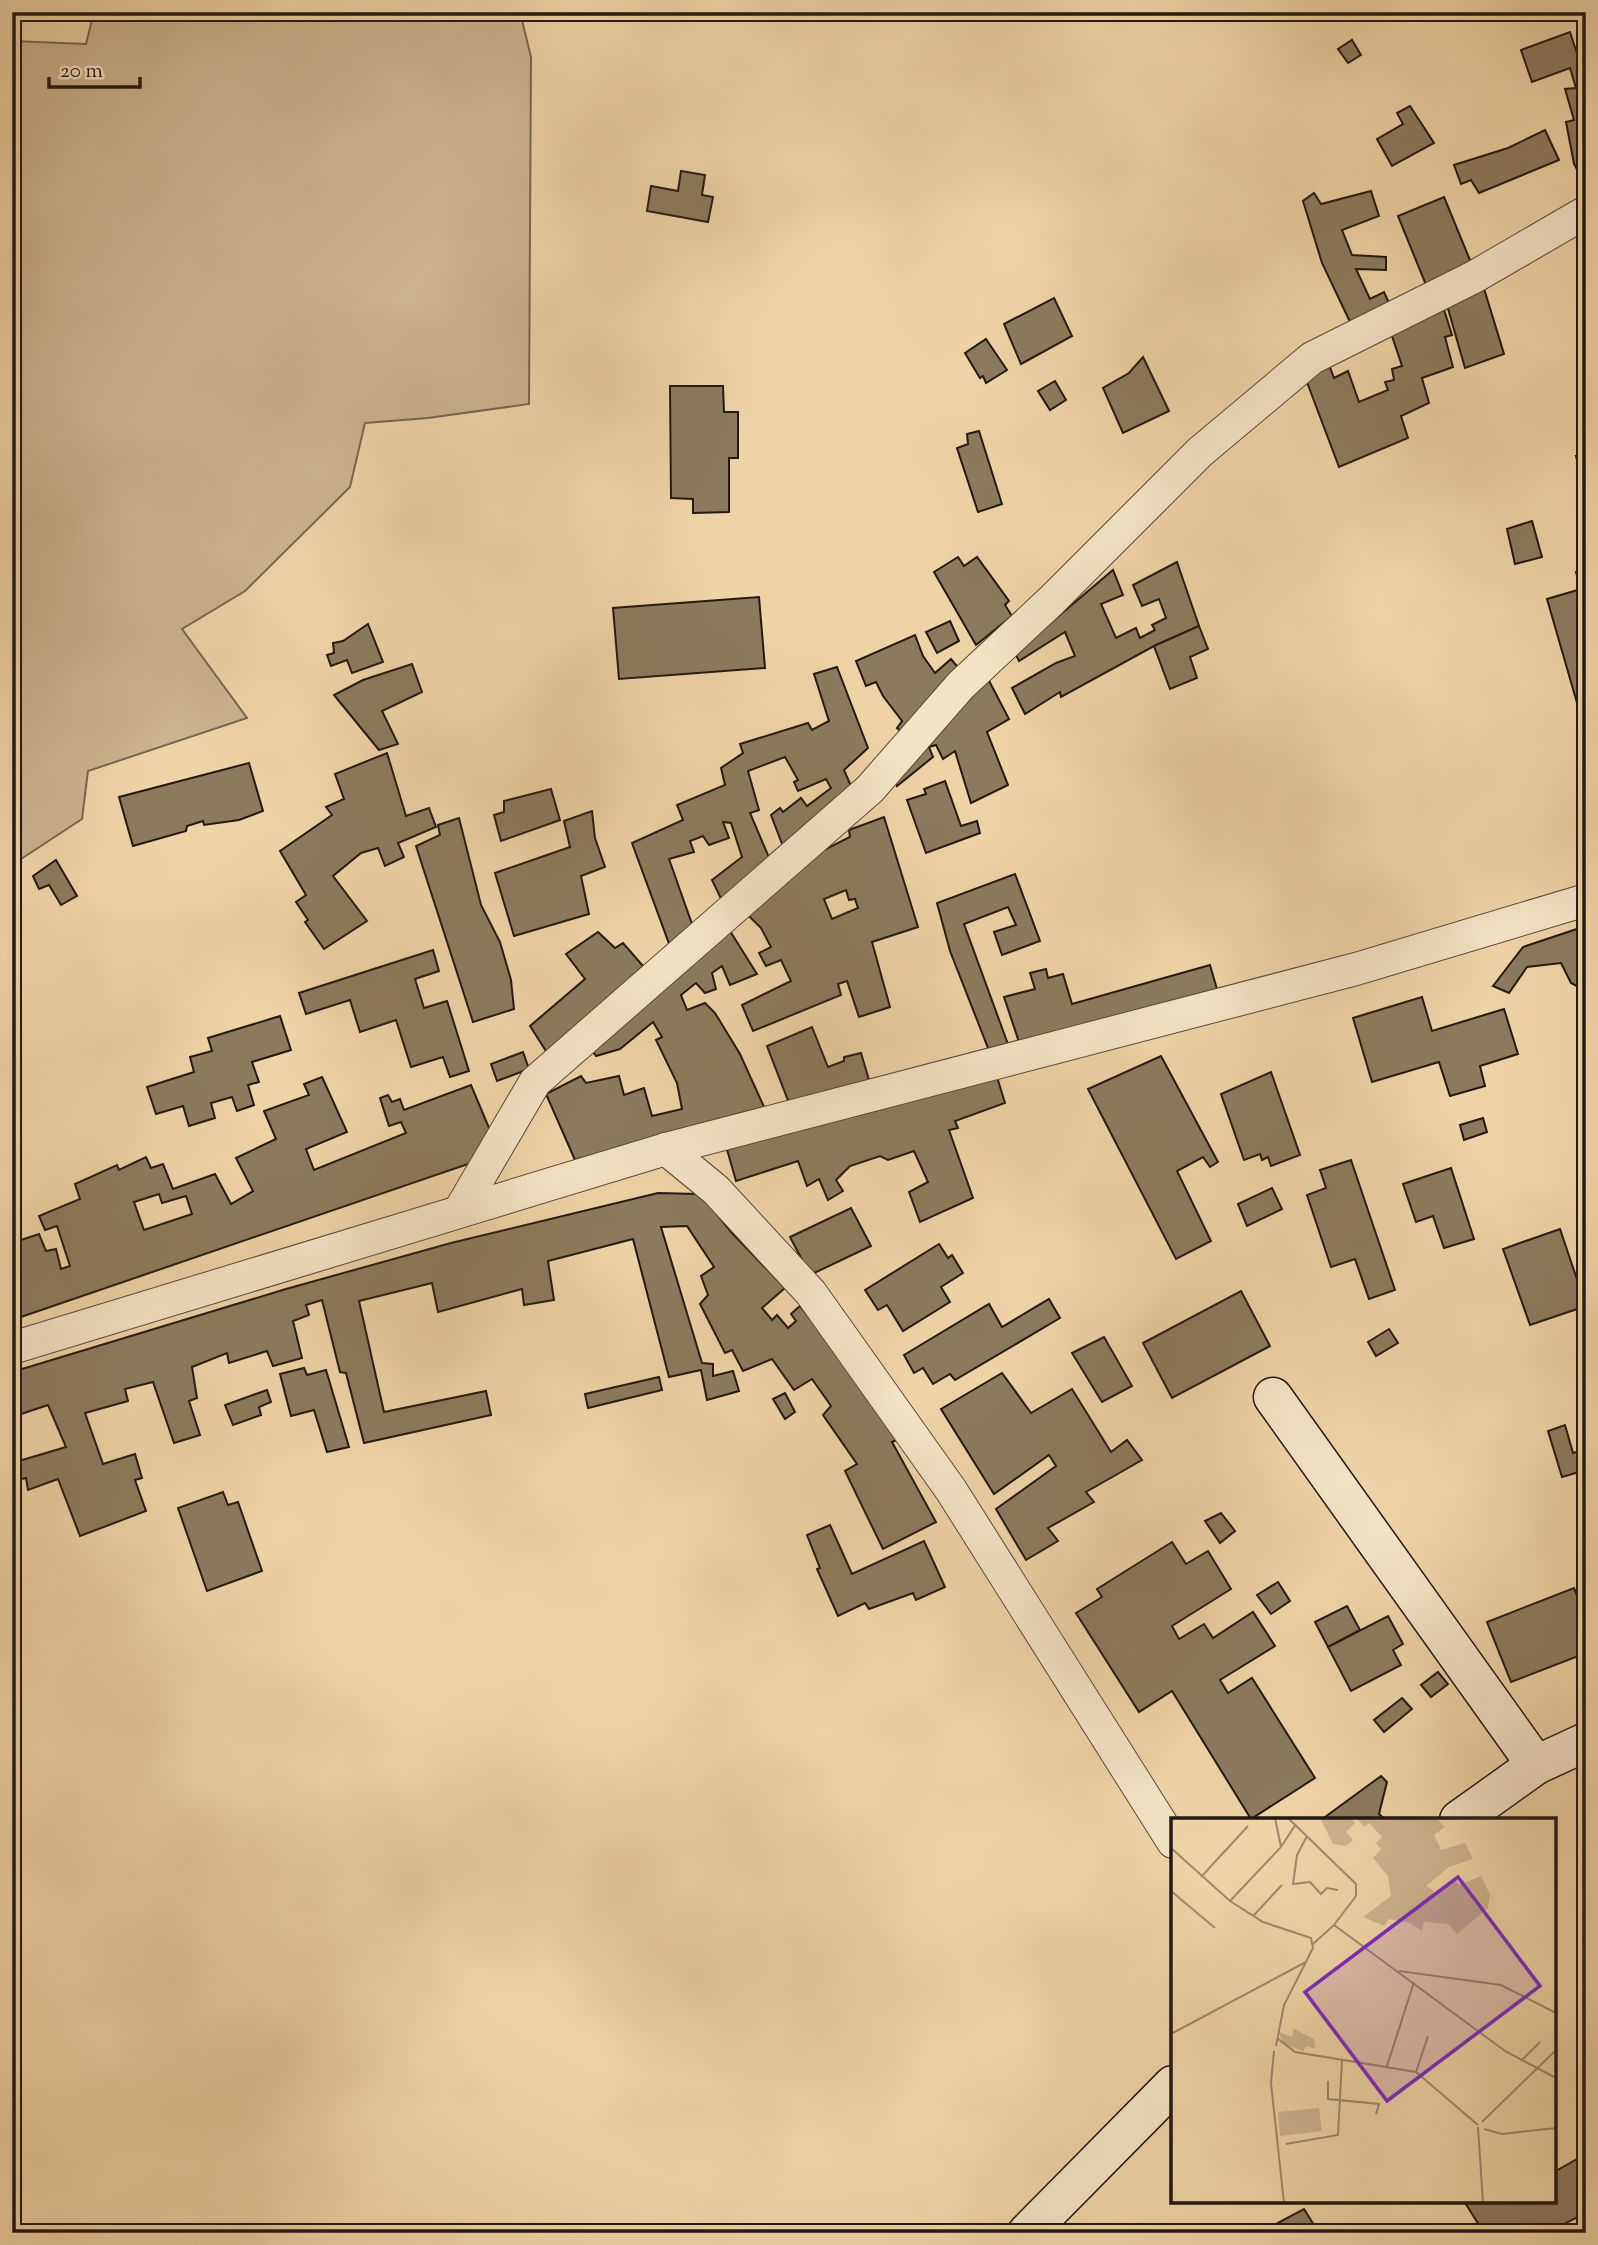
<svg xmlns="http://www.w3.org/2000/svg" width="1598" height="2245" font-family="'Sorts Mill Goudy',serif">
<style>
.green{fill:#cbb38d;stroke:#77664f;stroke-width:2}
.building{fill:#8d7a5e;stroke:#231911;stroke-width:2;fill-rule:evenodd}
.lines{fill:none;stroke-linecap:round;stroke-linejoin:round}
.minor-casing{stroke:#564836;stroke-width:34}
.secondary-casing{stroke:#231911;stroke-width:41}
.minor{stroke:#f4e2c5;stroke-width:32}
.secondary{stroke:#f4e2c5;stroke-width:38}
.inset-road{fill:none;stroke:#9d896a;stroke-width:2}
.view{fill:#7b2cbf;fill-opacity:0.15;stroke:#7b2cbf;stroke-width:3.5}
.inset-edge{fill:none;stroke:#231911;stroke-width:3.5}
</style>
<rect width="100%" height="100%" fill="#eed3a6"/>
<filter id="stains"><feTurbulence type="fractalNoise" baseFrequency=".00286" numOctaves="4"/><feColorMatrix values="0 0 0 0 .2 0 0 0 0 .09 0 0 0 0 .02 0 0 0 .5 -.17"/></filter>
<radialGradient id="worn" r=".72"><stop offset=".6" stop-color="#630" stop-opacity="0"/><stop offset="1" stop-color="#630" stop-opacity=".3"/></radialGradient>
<polygon class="green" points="94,12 520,12 531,57 529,404 428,418 365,423 350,487 245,591 182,629 247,718 88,771 82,819 12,865 12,41 86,44"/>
<g class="building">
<polygon points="1570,32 1586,81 1586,186 1574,164 1566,122 1574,120 1565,89 1576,88 1570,68 1532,82 1521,50"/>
<polygon points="1352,40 1361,55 1348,63 1338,49"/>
<polygon points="1410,106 1434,143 1392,166 1377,139 1403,124 1397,113"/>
<polygon points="1545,130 1559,160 1479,193 1471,180 1461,184 1454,165 1508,148"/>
<polygon points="681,171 705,175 702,195 713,197 708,222 647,211 651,186 678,191"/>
<polygon points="1371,191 1379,216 1342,230 1352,255 1386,257 1386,270 1356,269 1370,299 1384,292 1389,303 1351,324 1322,263 1303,201 1314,193 1321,204"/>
<polygon points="1444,197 1472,265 1426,285 1398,216"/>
<polygon points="1482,282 1504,354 1465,368 1445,298"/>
<polygon points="1054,298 1072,336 1021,364 1004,324"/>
<polygon points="1441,300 1452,335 1445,337 1453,367 1422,378 1429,403 1401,416 1408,438 1339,467 1305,377 1328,362 1334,378 1348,371 1359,402 1388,390 1385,382 1394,380 1392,369 1402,366 1388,324"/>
<polygon points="986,339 1007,370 986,383 983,376 980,378 965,353"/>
<polygon points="1143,357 1169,411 1123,433 1103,388 1129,373"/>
<polygon points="1055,381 1066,400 1050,410 1038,391"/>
<polygon points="670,386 723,386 724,412 738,412 738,458 729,458 729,512 693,513 693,499 671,498"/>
<polygon points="979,431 1002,504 978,512 957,448 968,444 967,434"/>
<polygon points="1586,454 1586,495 1576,456"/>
<polygon points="1532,521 1542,557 1515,564 1507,529"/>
<polygon points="958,557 964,566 977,557 1009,601 1005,605 1012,616 976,645 934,572"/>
<polygon points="1177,562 1199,626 1154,646 1061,697 1060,692 1025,714 1012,688 1056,663 1075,656 1065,632 1019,661 1015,653 1113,570 1123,595 1101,604 1116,638 1136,628 1140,638 1155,630 1152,625 1166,618 1159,599 1142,606 1133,585"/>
<polygon points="1586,569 1586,734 1547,599 1581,589 1576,572"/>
<polygon points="759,597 765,668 619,679 613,608"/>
<polygon points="950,621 959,641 937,653 926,632"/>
<polygon points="368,624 383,662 352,673 347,660 331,666 327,655 334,653 333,643 343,641"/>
<polygon points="1199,626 1208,649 1190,657 1197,678 1170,689 1154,646"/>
<polygon points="915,635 923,656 935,673 951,659 965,676 909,738 897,728 902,721 883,696 876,682 866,686 856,661"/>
<polygon points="412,664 422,692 382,711 398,744 379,750 334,695 363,680"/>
<polygon points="837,667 868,748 844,770 854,793 786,854 771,815 780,808 783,812 801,798 807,806 831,788 826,779 798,791 794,782 798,780 785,757 748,771 759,810 750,813 773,867 725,907 712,880 742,857 731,823 723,822 729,838 709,845 703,836 690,841 694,852 669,859 692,924 671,949 632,843 683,820 677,805 725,785 721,768 743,753 740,744 808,723 812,730 829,721 814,674"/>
<polygon points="984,671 1009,719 987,732 1008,785 971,803 955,751 943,759 936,745 929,747 933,757 897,786 890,767"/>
<polygon points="387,753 406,816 429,808 436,827 398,843 404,857 385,866 378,848 361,853 333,876 367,921 324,949 305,922 308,920 296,902 306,895 280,851 332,815 326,807 344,799 335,774"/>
<polygon points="249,763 263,811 239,820 204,825 203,821 187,826 186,831 133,846 119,797"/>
<polygon points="945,781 961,826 977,821 980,833 926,853 907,800 926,794 924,789"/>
<polygon points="551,789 560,820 501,841 494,815 504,812 504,801"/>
<polygon points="592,811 595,838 605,867 581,876 589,914 514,936 495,873 570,847 564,821"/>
<path d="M884 817 918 927 872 942 890 1007 859 1017 847 981 838 984 841 995 753 1031 742 1005 791 981 781 960 766 966 759 953 771 947 761 928 745 912 810 857 850 837 849 830ZM846 890 849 900 855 899 858 908 832 919 824 899Z"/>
<polygon points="459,818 481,905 500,942 511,980 514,1009 473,1022 416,846 440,835 438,825"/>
<polygon points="56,860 77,896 61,905 49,885 39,889 33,876"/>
<polygon points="1015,874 1040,941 1002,955 994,932 1016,925 1008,907 964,924 1009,1047 990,1053 950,951 937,903"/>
<polygon points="725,923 757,974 730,985 722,966 712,973 716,989 705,993 696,983 681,995 687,1010 705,1003 715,1013 740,1054 765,1109 575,1160 546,1094 581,1076 586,1083 619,1076 624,1095 644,1088 652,1116 682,1109 677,1083 656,1040 662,1037 653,1022 620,1049 596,1056 589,1046"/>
<polygon points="1586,926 1586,991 1571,983 1561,963 1527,967 1509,993 1493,986 1523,947"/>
<polygon points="598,932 615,948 623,943 643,966 580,1028 546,1051 530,1026 585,979 566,954"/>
<polygon points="433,950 439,971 415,979 424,1008 447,1001 469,1071 450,1077 443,1057 411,1067 396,1020 360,1032 350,1000 306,1014 299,993"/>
<polygon points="1210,965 1219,996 1021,1048 1004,997 1035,989 1030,973 1046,969 1048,978 1063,974 1072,1004"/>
<polygon points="1422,997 1432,1031 1504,1009 1518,1054 1480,1066 1485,1086 1450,1096 1439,1062 1372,1082 1353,1018"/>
<polygon points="280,1016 291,1050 252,1062 259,1082 248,1085 254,1105 237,1111 232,1097 211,1103 215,1118 189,1126 183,1106 156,1114 147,1087 194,1072 190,1057 212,1051 208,1038"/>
<polygon points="812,1027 828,1067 844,1061 844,1057 861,1053 869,1080 789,1103 767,1046"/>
<polygon points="523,1052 529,1069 497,1081 491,1064"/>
<polygon points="1161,1056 1218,1162 1210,1167 1203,1157 1177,1171 1211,1241 1176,1259 1088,1089"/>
<polygon points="1271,1072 1300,1155 1271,1166 1268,1157 1262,1160 1260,1154 1244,1160 1221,1094"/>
<path d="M322 1077 347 1132 306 1149 314 1170 406 1133 401 1122 389 1126 380 1098 388 1095 392 1102 400 1099 404 1110 471 1085 492 1135 477 1161 12 1320V1229L18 1241 39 1234 46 1251 56 1249 61 1269 70 1266 57 1226 45 1230 39 1216 80 1199 75 1184 117 1165 119 1170 146 1157 151 1168 163 1164 173 1189 215 1174 231 1204 253 1191 236 1158 276 1139 264 1111 309 1095 304 1084ZM159 1194 162 1203 186 1196 192 1214 144 1230 134 1202Z"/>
<polygon points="997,1077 1005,1103 955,1121 958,1128 949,1130 973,1198 920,1222 909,1192 928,1182 914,1151 888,1160 880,1156 850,1166 836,1180 843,1191 828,1200 819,1179 807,1186 798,1161 736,1181 726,1146"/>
<polygon points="1483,1118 1487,1132 1464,1140 1460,1125"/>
<polygon points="1351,1160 1395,1290 1369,1299 1355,1259 1331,1267 1307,1195 1326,1188 1320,1170"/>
<polygon points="1451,1168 1474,1239 1444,1248 1433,1216 1416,1222 1403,1184"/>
<polygon points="1272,1188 1282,1209 1247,1226 1238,1204"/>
<polygon points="658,1193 698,1194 705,1199 731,1232 785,1288 762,1308 772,1320 777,1315 788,1328 796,1321 791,1314 800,1306 820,1330 899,1439 892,1442 936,1522 883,1549 845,1471 857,1464 823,1415 831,1406 812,1379 794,1390 772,1359 743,1371 732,1350 725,1353 700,1304 708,1295 701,1276 714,1267 687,1226 661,1227 702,1363 713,1364 713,1376 733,1371 739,1391 707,1400 701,1370 669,1377 633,1239 548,1261 554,1300 524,1305 522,1289 438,1312 432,1283 359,1301 384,1412 486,1391 491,1415 364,1443 346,1373 340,1372 322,1300 306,1305 309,1315 293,1321 302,1358 273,1366 267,1351 229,1363 227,1353 192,1367 197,1398 189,1401 200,1435 174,1443 153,1382 125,1389 128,1401 85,1413 103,1464 135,1454 142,1478 135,1480 146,1511 80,1536 58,1479 28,1490 26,1478 12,1481 12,1463 66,1447 48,1405 12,1417 12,1372 286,1289 451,1243"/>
<polygon points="851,1208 871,1246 810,1275 790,1237"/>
<polygon points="1560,1229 1586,1306 1530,1325 1503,1249"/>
<polygon points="939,1244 948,1258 952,1255 963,1273 941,1287 950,1302 903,1331 887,1305 878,1310 865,1290"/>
<polygon points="1241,1291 1270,1346 1172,1398 1143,1343"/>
<polygon points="1049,1299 1060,1318 955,1380 950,1374 933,1384 923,1368 914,1373 904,1355 989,1304 1002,1327"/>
<polygon points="1389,1329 1398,1343 1376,1356 1368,1342"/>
<polygon points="1104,1337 1132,1386 1102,1402 1072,1353"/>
<polygon points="304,1368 307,1375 326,1370 349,1447 327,1452 314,1410 291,1416 280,1374"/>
<polygon points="1002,1373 1031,1413 1072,1389 1111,1452 1127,1440 1142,1460 1086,1492 1094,1502 1048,1528 1058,1541 1026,1560 996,1509 1056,1466 1049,1455 994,1494 941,1409"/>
<polygon points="659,1377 662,1390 588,1408 585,1394"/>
<polygon points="267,1390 271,1402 259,1407 261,1415 233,1425 225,1405"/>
<polygon points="785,1393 795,1412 785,1419 773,1399"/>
<polygon points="1565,1425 1573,1453 1586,1449 1586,1470 1562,1477 1548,1431"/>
<polygon points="223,1492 228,1505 238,1502 262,1571 207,1591 178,1508"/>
<polygon points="1221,1513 1235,1531 1220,1543 1205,1521"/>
<polygon points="830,1525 852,1574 924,1541 945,1587 916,1600 913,1593 869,1609 865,1603 838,1616 817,1569 820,1568 807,1535"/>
<polygon points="1172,1542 1186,1564 1208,1551 1231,1589 1172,1626 1179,1639 1204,1624 1213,1638 1253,1612 1275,1646 1220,1680 1228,1693 1252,1678 1315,1778 1251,1819 1172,1691 1139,1712 1076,1613 1102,1597 1097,1589"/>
<polygon points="1278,1582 1290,1601 1271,1614 1257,1595"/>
<polygon points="1574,1588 1586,1617 1586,1653 1511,1682 1487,1622"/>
<polygon points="1347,1606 1360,1630 1328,1647 1315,1622"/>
<polygon points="1388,1616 1403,1644 1393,1650 1401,1665 1351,1691 1328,1647"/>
<polygon points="1438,1672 1448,1684 1431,1697 1421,1685"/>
<polygon points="1402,1698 1412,1709 1384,1732 1374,1720"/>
<polygon points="1381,1776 1387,1782 1379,1814 1386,1820 1321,1820"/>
<polygon points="1586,2154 1586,2177 1582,2179 1586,2186 1586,2213 1546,2233 1484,2233 1464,2201 1554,2201 1554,2172"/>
<polygon points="1304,2209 1319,2233 1259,2233"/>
</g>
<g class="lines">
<g class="minor-casing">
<g id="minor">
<polyline points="666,1149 716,1190 811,1293 951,1490 1173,1842"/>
<polyline points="460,1210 535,1082 870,789 961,685 1051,601 1200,452 1312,358 1474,277 1586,212"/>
<polyline points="12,1348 666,1149 1356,969 1586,900"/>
</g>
</g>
<g class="secondary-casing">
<g id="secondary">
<polyline points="1273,1397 1536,1765"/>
<polyline points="1459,1820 1536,1765 1586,1742"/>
<polyline points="1027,2233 1173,2085"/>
</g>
</g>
<use href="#minor" class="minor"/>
<use href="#secondary" class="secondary"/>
</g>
<g transform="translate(1171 1818)">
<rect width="385" height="385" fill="#eed3a6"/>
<path d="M149 0H180L184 5 175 14 182 22 175 28 162 26ZM186 0H265L274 9 263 17 270 32 294 25 302 41 278 49 255 68 266 75 284 62 288 67 310 58 319 77 317 90 286 116 277 106 253 104 251 113 239 105 218 101 213 108 192 99 220 78 217 58 202 40 210 31 205 25 211 19 198 5 193 9ZM123 211 143 221 144 231 136 228 132 233 112 226 108 214 121 219ZM148 290 151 313 109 318 107 294Z" fill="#cbb38d"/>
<path class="inset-road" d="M104 0 110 29M117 0 185 66V78L163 107M136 18 126 37 122 66 139 64 150 76 156 70 167 72M0 30 59 83 92 104 140 120 142 130 113 187 105 228M30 59 77 8M0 73 44 110M59 83 110 29 125 6M82 98 111 67M142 126 163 107 334 233 385 260M228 153 330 167 385 195M0 216 135 144M106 220 124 234 245 254 307 307M103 233 100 265 113 385M350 243 369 224M216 248 243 164M245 254 257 218M157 263V281L208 286 205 296M311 304 385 232M307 309 312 385M313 311 331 316 385 310M115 326 167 317 171 242"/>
<path class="view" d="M287 59 369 168 216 283 134 174Z"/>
<rect width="385" height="385" class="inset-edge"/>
</g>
<rect width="1598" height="2245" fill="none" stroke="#eed3a6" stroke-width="42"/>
<rect x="14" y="14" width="1570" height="2217" fill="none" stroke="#231911" stroke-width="3.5"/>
<rect x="21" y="21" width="1556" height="2203" fill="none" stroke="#231911" stroke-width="2"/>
<path d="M49 77v10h91v-10" fill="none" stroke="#231911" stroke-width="3.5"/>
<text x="60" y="77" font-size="21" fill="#231911" stroke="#f4e2c5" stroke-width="5" paint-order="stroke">20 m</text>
<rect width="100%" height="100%" filter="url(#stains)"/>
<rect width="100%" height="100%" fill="url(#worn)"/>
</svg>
